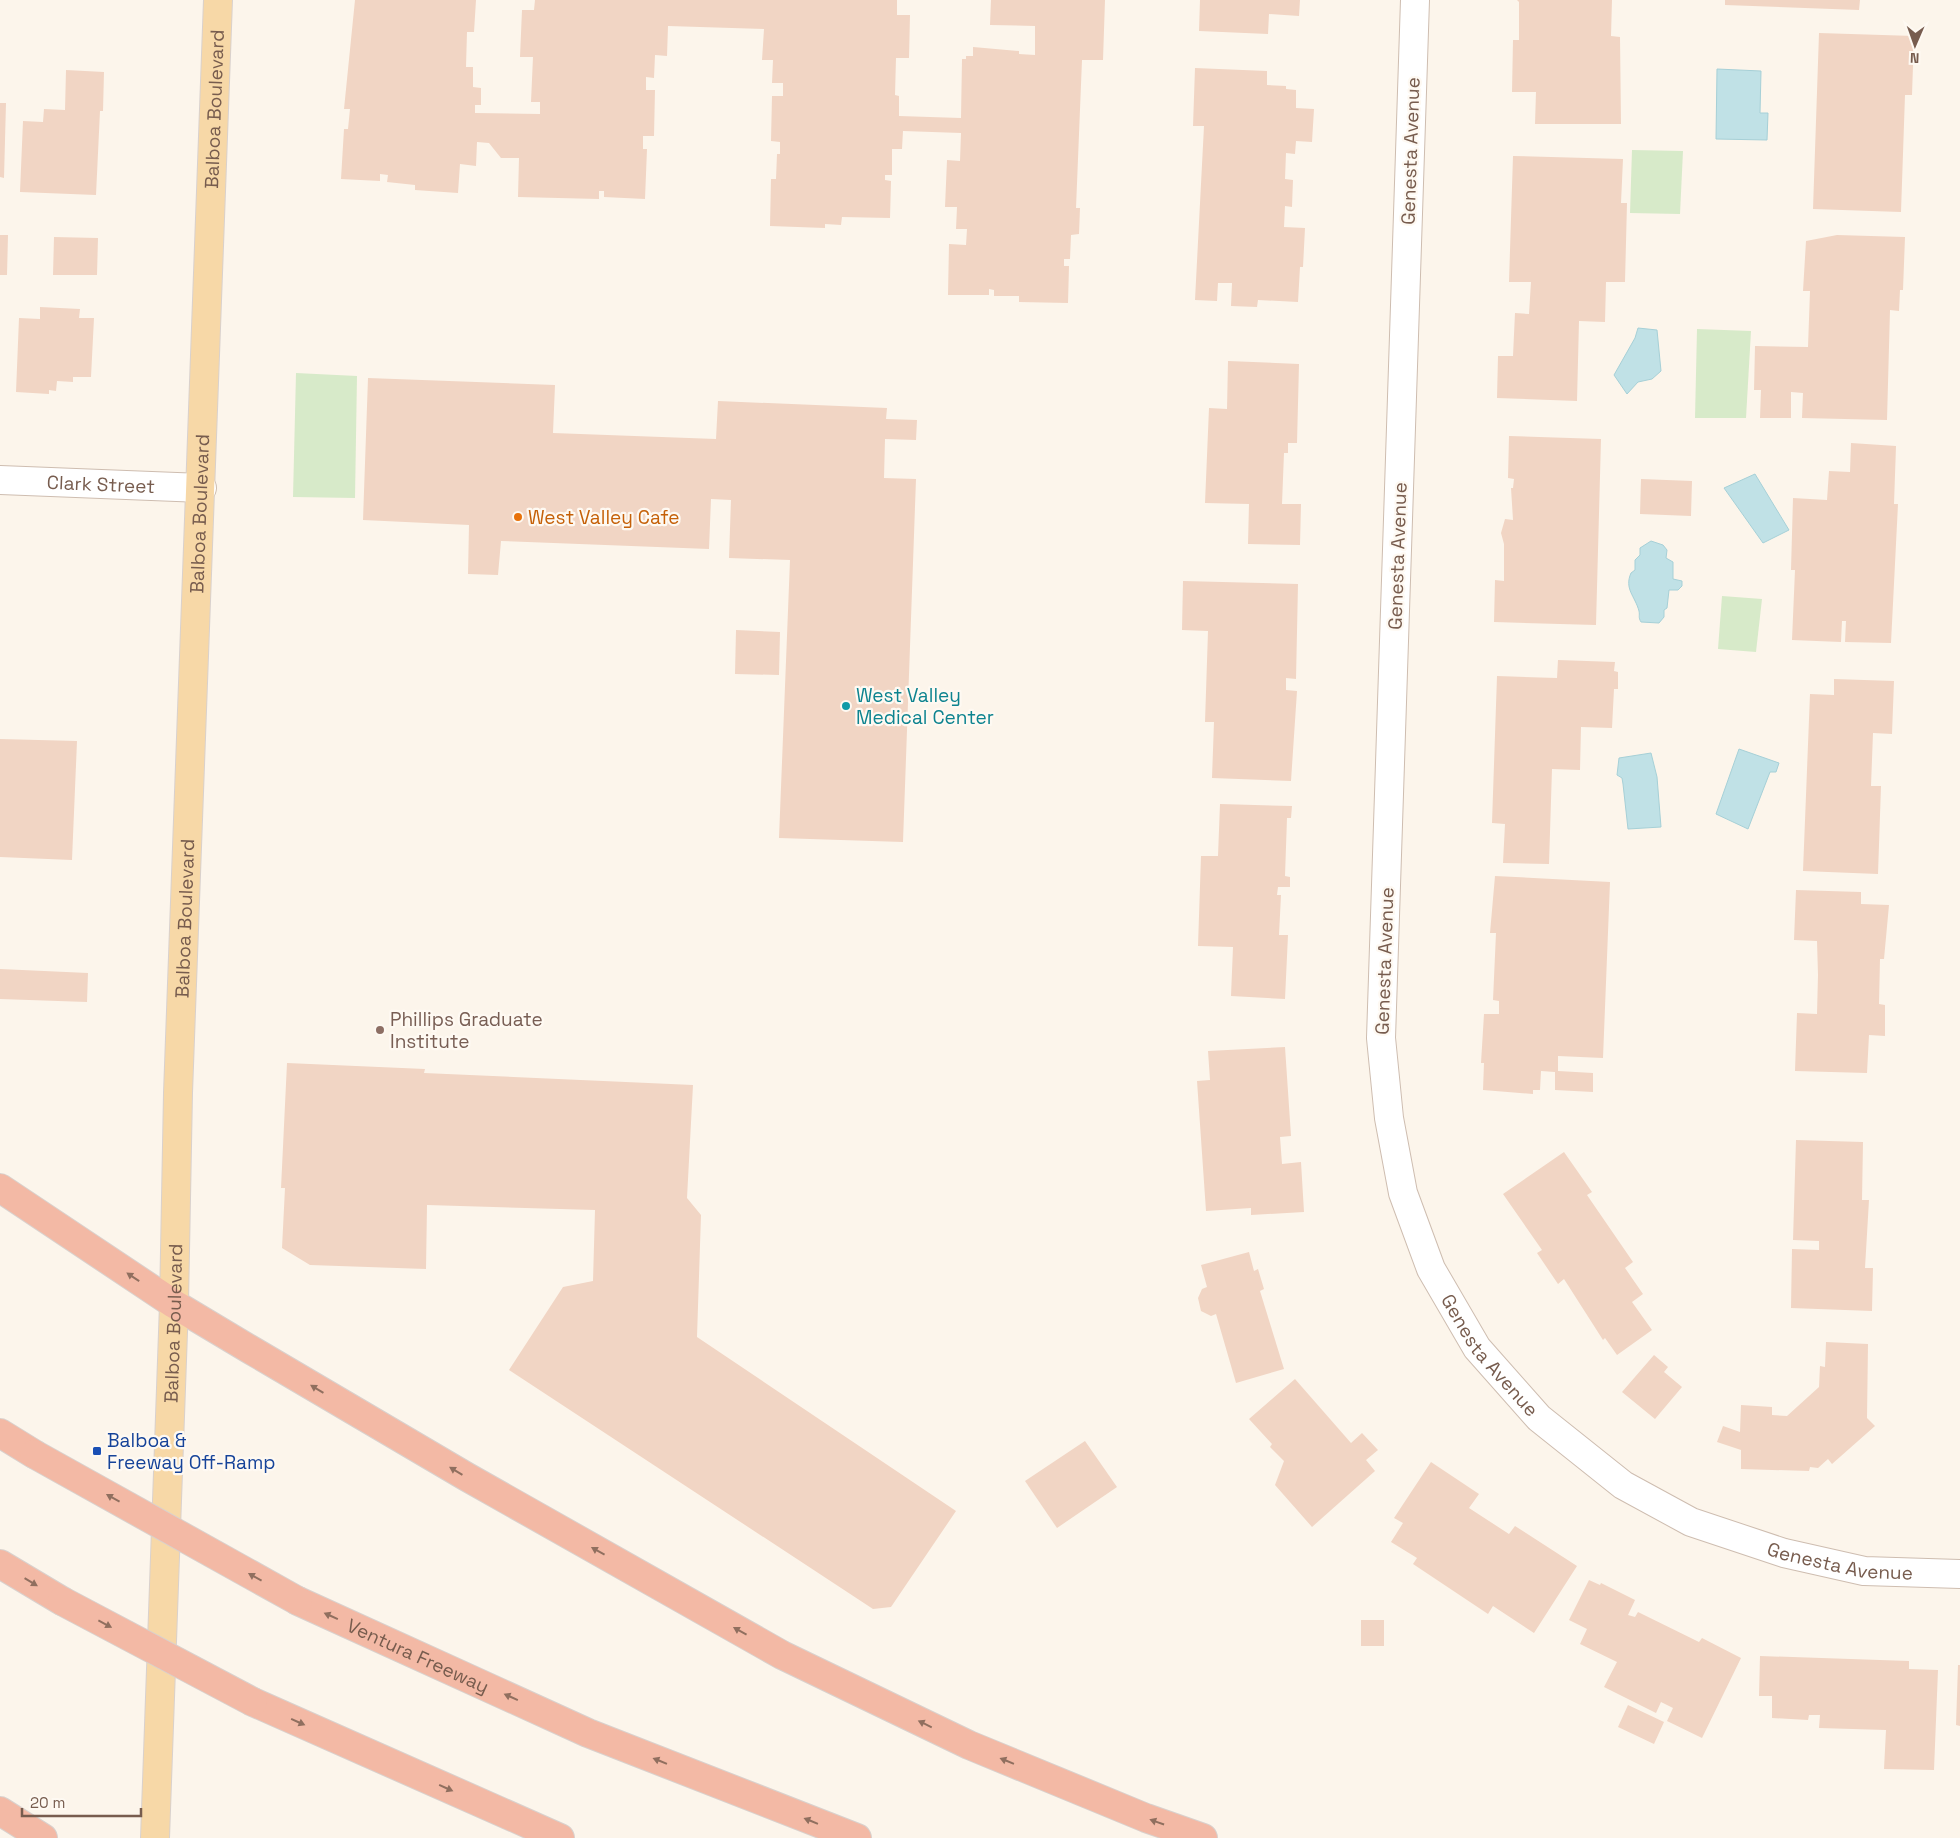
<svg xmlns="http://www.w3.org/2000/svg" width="1960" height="1838" font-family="'Space Grotesk',sans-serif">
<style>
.green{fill:#d7eac9}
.water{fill:#c0e1e6;stroke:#a6d0d7}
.building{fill:#f1d5c4}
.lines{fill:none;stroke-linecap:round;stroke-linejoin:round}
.street-casing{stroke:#cebdb0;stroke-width:30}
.primary-casing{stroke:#d9d1cd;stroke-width:30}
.highway-casing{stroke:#d9d1cd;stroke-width:30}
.street{stroke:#fff;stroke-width:28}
.primary{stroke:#f7d8a7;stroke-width:28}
.highway{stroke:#f3b9a5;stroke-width:28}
.highway-bridge-casing{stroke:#d9d1cd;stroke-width:30;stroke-linecap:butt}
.highway-bridge{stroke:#f3b9a5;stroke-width:28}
.oneway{fill:#906f5f}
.food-dot{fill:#e8710a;stroke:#fef9f2;stroke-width:2}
.culture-dot{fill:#0f9aa8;stroke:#fef9f2;stroke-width:2}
.education-dot{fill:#8d6e63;stroke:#fef9f2;stroke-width:2}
.transit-dot{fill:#1a4fb4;stroke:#fef9f2;stroke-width:2}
.labels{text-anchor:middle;stroke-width:4.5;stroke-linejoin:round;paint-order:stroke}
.street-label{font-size:19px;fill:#775c4e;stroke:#fef9f2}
.food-label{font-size:19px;fill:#c56008;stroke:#fef9f2;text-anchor:start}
.culture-label{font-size:19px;fill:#0d838f;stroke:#fef9f2;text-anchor:start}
.education-label{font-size:19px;fill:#785e54;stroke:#fef9f2;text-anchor:start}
.transit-label{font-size:19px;fill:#164399;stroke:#fef9f2;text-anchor:start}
</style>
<rect width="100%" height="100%" fill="#fcf5eb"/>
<g class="green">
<polygon points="1632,150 1683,151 1680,214 1630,213"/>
<polygon points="1697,329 1751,331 1746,418 1695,418"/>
<polygon points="296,373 357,376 355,498 293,497"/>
<polygon points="1722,596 1762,599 1756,652 1718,649"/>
</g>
<g class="water">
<polygon points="1717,69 1761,71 1760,113 1768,113 1767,140 1716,139"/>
<polygon points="1638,328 1657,330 1661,371 1652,379 1638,382 1627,394 1614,375 1635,338"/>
<polygon points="1755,474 1789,530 1763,543 1724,488"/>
<path d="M1651 541 1663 545 1667 550 1666 558 1673 562V579L1682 581V586L1678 590H1669L1667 608 1664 610V617L1659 623 1641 622C1638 617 1640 616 1639 611 1635 596 1624 589 1631 573L1635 570V560L1640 555V548Z"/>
<polygon points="1739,749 1779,763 1776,772 1770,772 1748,829 1716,814"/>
<polygon points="1651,753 1657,777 1661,827 1628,829 1623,784 1622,778 1617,775 1619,758"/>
</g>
<g class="building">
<polygon points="355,0 476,0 474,32 467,32 466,67 473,67 473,87 481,88 481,105 475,105 475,113 540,114 540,102 531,102 533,57 520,57 522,10 534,10 535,0 897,0 897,15 910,15 909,58 896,58 895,95 899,96 899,116 961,118 962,59 966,59 966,56 973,56 973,47 1019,51 1019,54 1035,55 1035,26 990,25 991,0 1105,0 1103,60 1082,60 1076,208 1080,208 1079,234 1071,235 1070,259 1064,259 1064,266 1069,266 1068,303 1019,302 1019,296 994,296 994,290 989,289 989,295 948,295 949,244 966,245 967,229 956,229 957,207 945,207 947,160 960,161 961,133 903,131 902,149 892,149 892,175 885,175 885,180 891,181 890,218 842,217 841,225 825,224 825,228 770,226 771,179 776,179 777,154 780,154 780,142 771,141 772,96 783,96 783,83 772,83 773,60 762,60 764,29 668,26 667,56 655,55 654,78 646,77 646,90 655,90 654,136 643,136 643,149 647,149 645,199 604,197 604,191 599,191 599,199 518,197 519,158 501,158 489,143 477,142 476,166 460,164 458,193 415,190 415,185 387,182 388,175 380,174 380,181 341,179 344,129 348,129 350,109 344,109"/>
<polygon points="1200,0 1300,0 1299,16 1269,14 1268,34 1199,31"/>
<polygon points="1517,0 1612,0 1611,36 1620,37 1621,124 1535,124 1536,92 1512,92 1513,40 1519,40 1519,2"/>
<polygon points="1725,0 1860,0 1859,10 1725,5"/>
<polygon points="1819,33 1914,36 1912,95 1905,95 1901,212 1813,209"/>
<polygon points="1195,68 1267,71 1267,85 1286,86 1286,89 1296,90 1296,108 1314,109 1312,142 1296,141 1295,154 1286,153 1285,179 1293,180 1292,207 1285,206 1284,227 1305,228 1303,267 1300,267 1298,302 1258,300 1257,307 1231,306 1232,283 1218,283 1217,301 1195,300 1204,126 1193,126"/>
<polygon points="66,70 104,72 103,111 100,111 96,195 20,192 23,121 43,122 44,109 65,110"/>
<polygon points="0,103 6,103 4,178 0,177"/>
<polygon points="1513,156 1623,159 1621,203 1627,203 1625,282 1606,282 1605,322 1579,321 1577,401 1497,398 1498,356 1513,356 1515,313 1529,314 1531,282 1509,282"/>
<polygon points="0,235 8,235 7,275 0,275"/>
<polygon points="1837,235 1905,237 1903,290 1900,290 1899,311 1890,310 1887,420 1802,418 1803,393 1791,392 1791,418 1760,418 1761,390 1754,390 1755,346 1808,347 1810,291 1803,291 1806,241"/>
<polygon points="54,237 98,238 97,275 53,275"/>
<polygon points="40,307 80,309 79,318 94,318 91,377 73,377 73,382 57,381 56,391 49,390 49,394 16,392 19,318 40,319"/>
<polygon points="1228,361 1299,364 1297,443 1288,443 1288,453 1284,453 1282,504 1301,504 1300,545 1248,544 1249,504 1205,503 1209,408 1227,409"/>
<polygon points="368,378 555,385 553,433 716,439 718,401 887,408 886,419 917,420 916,440 885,439 884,478 916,479 903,842 779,838 790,560 729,558 731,500 711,499 709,549 501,541 498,575 468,574 469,525 363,520"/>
<polygon points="1509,436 1601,439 1596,625 1494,622 1495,580 1504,581 1504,544 1501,533 1505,519 1513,520 1511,488 1513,488 1514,479 1508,478"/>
<polygon points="1851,443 1896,446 1894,504 1898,504 1891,643 1845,642 1846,621 1842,621 1841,642 1792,640 1795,570 1791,570 1793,498 1827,500 1829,471 1850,472"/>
<polygon points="1641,479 1692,481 1691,516 1640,514"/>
<polygon points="1183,581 1298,584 1296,679 1286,678 1286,690 1297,691 1291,781 1212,778 1214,722 1205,722 1208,631 1182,630"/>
<polygon points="736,630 780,632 779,675 735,674"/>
<polygon points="1558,660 1615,662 1614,671 1618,672 1618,689 1614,689 1612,728 1581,727 1580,770 1552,769 1549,864 1503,863 1505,824 1492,823 1497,676 1557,678"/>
<polygon points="1834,679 1894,681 1892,734 1873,733 1871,786 1881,786 1878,874 1803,871 1810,694 1834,695"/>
<polygon points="0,739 77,741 72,860 0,857"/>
<polygon points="1220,804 1292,806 1291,818 1287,818 1285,876 1290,877 1290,887 1278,887 1277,895 1281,895 1279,935 1288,935 1285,999 1231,996 1233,947 1198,946 1201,856 1218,856"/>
<polygon points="1495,876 1610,882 1603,1058 1558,1056 1558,1071 1593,1073 1593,1092 1555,1090 1555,1072 1541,1071 1540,1090 1533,1090 1533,1094 1483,1090 1484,1063 1481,1063 1484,1014 1499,1014 1499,1001 1493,1000 1496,933 1490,933"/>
<polygon points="1796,890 1861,892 1861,904 1889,905 1884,959 1880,959 1879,1004 1885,1005 1885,1036 1869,1035 1867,1073 1795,1071 1797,1013 1817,1014 1818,975 1817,941 1794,940"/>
<polygon points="0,969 88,973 87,1002 0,999"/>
<polygon points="1285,1047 1291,1136 1280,1137 1282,1164 1301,1162 1304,1212 1251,1215 1251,1208 1206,1211 1197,1081 1210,1080 1208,1051"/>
<polygon points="287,1063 425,1069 424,1073 693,1085 687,1198 701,1215 697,1337 956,1511 891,1607 873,1609 509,1370 563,1287 593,1281 595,1210 427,1205 426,1269 310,1265 282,1248 285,1188 281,1188"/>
<polygon points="1796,1140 1863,1142 1862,1200 1869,1200 1865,1268 1873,1268 1872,1311 1791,1308 1792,1249 1819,1250 1819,1241 1793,1240"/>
<polygon points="1564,1152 1592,1192 1587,1195 1633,1262 1625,1268 1643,1294 1632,1302 1652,1330 1617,1355 1605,1338 1603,1340 1564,1279 1558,1284 1537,1253 1542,1250 1503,1194"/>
<polygon points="1249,1252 1254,1271 1258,1269 1264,1289 1260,1291 1284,1369 1236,1383 1216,1314 1211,1316 1201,1311 1198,1298 1202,1289 1207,1287 1201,1265"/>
<polygon points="1826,1342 1868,1344 1867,1418 1875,1426 1832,1464 1828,1459 1818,1468 1810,1467 1809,1471 1741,1469 1741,1450 1717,1442 1723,1426 1740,1432 1741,1405 1772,1407 1772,1415 1787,1416 1819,1387 1820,1366 1825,1367"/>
<polygon points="1654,1355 1668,1367 1664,1372 1682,1387 1655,1419 1622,1392"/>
<polygon points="1295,1379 1351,1443 1362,1433 1378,1450 1366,1460 1375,1471 1312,1527 1275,1485 1284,1461 1270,1447 1272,1444 1249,1419"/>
<polygon points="1085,1441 1117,1487 1057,1528 1025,1481"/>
<polygon points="1431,1462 1479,1494 1469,1508 1509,1534 1515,1526 1577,1566 1534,1633 1493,1606 1488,1614 1413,1564 1417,1558 1391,1542 1403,1523 1394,1518"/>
<polygon points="1589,1580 1600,1585 1601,1583 1635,1600 1628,1615 1635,1617 1638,1612 1699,1642 1702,1638 1741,1658 1702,1738 1667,1721 1673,1708 1661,1702 1656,1713 1604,1687 1617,1662 1580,1644 1587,1629 1569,1620"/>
<rect x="1361" y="1620" width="23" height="26"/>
<polygon points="1760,1656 1909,1661 1909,1669 1938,1670 1934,1770 1884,1769 1886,1730 1819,1728 1820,1715 1809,1715 1808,1720 1772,1718 1772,1696 1759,1696"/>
<polygon points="1958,1665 1960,1665 1960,1726 1956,1725"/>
<polygon points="1628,1705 1664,1722 1654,1744 1618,1727"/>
</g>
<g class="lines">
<g class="street-casing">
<g id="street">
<path id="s1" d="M1415 0 1381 1038 1389 1118 1403 1193 1431 1269 1477 1348 1539 1418 1623 1485 1691 1522 1784 1553 1864 1571 1960 1574"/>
<path id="s2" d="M0 480 202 488"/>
</g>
</g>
<g class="primary-casing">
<g id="primary">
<path id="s3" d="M155 1838 174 1304 178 1093 218 0"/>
</g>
</g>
<g class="highway-casing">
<g id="highway">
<polyline points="0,1188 174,1304 251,1350 467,1477 782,1655 969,1745 1146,1818 1203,1838"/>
<polyline points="0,1433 34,1454"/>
<polyline points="0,1564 62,1601"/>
<path id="s4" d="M298 1601 588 1733 857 1838"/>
<polyline points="253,1702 560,1838"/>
<polyline points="0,1811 43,1838"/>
</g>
</g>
<use href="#street" class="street"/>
<use href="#primary" class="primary"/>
<use href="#highway" class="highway"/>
<g class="highway-bridge-casing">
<g id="highway-bridge">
<polyline points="34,1454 298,1601"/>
<polyline points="62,1601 253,1702"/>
</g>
</g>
<use href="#highway-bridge" class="highway-bridge"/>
</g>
<defs><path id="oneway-solid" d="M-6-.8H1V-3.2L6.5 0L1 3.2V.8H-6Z" transform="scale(1.25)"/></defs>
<g class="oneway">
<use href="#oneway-solid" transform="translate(133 1277) rotate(-146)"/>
<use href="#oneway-solid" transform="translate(317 1389) rotate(-149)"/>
<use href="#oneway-solid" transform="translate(456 1471) rotate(-149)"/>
<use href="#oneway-solid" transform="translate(113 1498) rotate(-151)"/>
<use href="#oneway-solid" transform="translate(598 1551) rotate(-151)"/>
<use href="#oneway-solid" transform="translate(255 1577) rotate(-151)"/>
<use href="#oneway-solid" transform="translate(31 1582) rotate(31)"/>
<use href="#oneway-solid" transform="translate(331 1616) rotate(-156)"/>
<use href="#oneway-solid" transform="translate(105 1624) rotate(28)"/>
<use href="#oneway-solid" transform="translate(740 1631) rotate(-151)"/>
<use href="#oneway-solid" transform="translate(511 1697) rotate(-156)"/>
<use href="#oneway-solid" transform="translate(298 1722) rotate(24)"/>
<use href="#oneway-solid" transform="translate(925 1724) rotate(-154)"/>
<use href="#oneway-solid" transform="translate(660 1761) rotate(-158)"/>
<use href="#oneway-solid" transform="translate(1007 1761) rotate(-158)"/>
<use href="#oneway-solid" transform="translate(446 1788) rotate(24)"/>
<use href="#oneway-solid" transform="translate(811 1821) rotate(-158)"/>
<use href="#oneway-solid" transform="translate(1157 1822) rotate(-161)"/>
</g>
<circle class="food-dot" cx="518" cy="517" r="5"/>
<circle class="culture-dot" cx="846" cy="706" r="5"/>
<circle class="education-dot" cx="380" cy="1030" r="5"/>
<rect class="transit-dot" x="92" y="1446" width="10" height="10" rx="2.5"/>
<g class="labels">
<g class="street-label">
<text dy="7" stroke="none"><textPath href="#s3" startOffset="1730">Balboa Boulevard</textPath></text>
<text transform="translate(1410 151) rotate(-88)" y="7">Genesta Avenue</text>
<text dy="7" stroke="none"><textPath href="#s2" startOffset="101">Clark Street</textPath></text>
<text dy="7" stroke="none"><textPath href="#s3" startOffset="1325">Balboa Boulevard</textPath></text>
<text transform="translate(1397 556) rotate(-88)" y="7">Genesta Avenue</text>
<text dy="7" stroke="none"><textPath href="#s3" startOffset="920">Balboa Boulevard</textPath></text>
<text transform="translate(1384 961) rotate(-88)" y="7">Genesta Avenue</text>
<text dy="7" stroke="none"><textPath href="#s3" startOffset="515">Balboa Boulevard</textPath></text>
<text dy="7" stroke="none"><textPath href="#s1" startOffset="1381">Genesta Avenue</textPath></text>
<text dy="7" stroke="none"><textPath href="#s1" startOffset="1801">Genesta Avenue</textPath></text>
<text dy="7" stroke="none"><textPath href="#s4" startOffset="132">Ventura Freeway</textPath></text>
</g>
<g class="food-label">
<text x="528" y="524">West Valley Cafe</text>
</g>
<g class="culture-label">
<text x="856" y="702">West Valley<tspan x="856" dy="22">Medical Center</tspan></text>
</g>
<g class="education-label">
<text x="390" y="1026">Phillips Graduate<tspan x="390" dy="22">Institute</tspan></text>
</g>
<g class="transit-label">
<text x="107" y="1447">Balboa &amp;<tspan x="107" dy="22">Freeway Off-Ramp</tspan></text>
</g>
</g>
<g transform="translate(1915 45) rotate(182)" stroke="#fef9f2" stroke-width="4" paint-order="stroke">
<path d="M0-4L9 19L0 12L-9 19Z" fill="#775c4e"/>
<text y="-8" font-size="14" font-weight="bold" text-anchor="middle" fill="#775c4e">N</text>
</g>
<path d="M22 1808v8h119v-8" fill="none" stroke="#775c4e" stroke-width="2.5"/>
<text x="30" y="1808" font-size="15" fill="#775c4e" stroke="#fef9f2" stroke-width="4" paint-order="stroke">20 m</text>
</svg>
